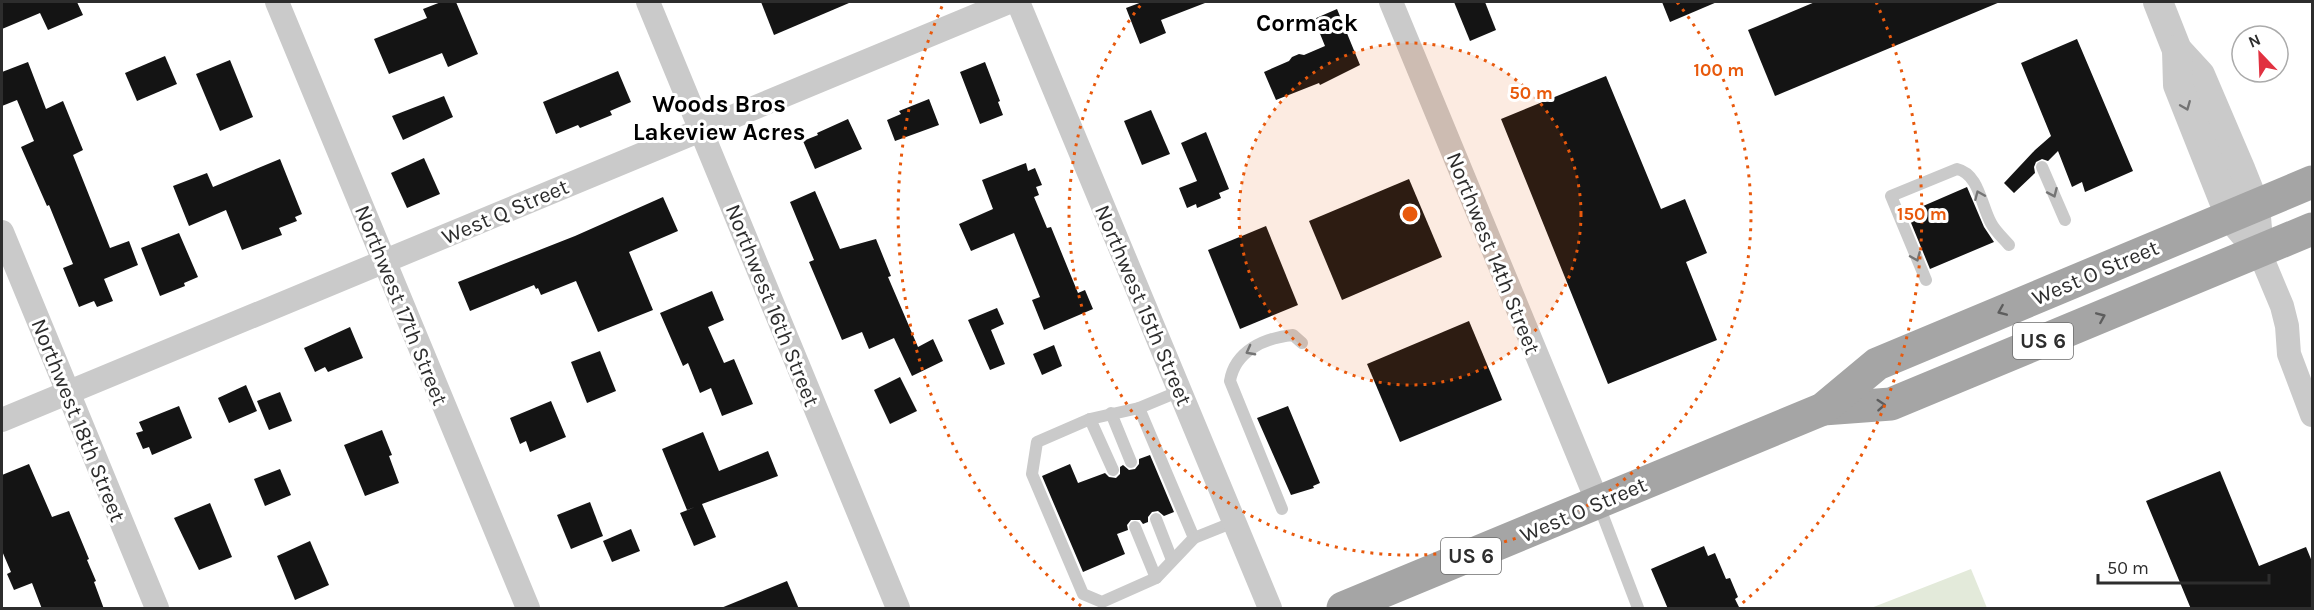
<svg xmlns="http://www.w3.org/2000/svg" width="2314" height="610" font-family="Karla,sans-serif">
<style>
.green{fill:#e3eada}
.building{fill:#141414}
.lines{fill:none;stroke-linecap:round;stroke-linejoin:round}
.service{stroke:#cacaca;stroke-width:12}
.minor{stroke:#cacaca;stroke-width:24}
.tertiary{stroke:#cacaca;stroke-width:30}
.primary{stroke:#a5a5a5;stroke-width:33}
.oneway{stroke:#747474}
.oneway2{stroke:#5d5d5d}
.ring{fill:none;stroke:#e8590c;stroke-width:3;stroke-dasharray:3 6}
.labels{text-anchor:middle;stroke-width:6;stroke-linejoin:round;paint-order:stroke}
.shield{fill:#fff;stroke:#6c6c6c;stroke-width:1.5}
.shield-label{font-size:21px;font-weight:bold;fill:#2d2d2d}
.street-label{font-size:22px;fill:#2d2d2d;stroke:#fff}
.neighbourhood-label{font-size:24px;font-weight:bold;fill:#000;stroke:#fff}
.centre{fill:#e8590c;stroke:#fff;stroke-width:3}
.ring-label{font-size:18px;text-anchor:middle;font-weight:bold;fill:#e8590c;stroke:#fff;stroke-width:6;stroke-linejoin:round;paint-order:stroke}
</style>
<rect width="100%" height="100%" fill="#fff"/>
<polygon class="green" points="1971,569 1987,608 1871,608"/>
<g class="building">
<polygon points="2,2 77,2 83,15 48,30 40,13 2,29"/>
<polygon points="441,2 456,2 478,54 448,67 442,53 389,74 374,39 427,18 423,9"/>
<polygon points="761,2 849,2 849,3 774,35"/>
<polygon points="1142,2 1205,2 1205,3 1161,20 1166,33 1140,44 1126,8"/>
<polygon points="1454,2 1485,2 1496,30 1470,41"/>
<polygon points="1662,2 1717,2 1670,22"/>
<polygon points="1815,2 2000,2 1775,96 1748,30"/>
<polygon points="1337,9 1360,65 1320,85 1319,83 1276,100 1264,72 1289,61 1292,57 1299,54 1304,55 1325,46 1314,19"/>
<polygon points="2077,39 2133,171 2085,192 2082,182 2072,187 2058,151 2048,161 2042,159 2036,162 2034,167 2035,173 2014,193 2004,183 2035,150 2051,136 2021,63"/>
<polygon points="165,56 177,84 137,101 125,73"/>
<polygon points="230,60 253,117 220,131 196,74"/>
<polygon points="28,62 46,109 63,101 83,150 73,155 110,248 129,241 138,265 104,279 113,301 97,307 94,301 79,307 63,268 73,264 49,205 47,206 21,147 34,141 17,100 2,106 2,72"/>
<polygon points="985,62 1000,101 998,102 1003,115 980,124 960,72"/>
<polygon points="618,71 631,102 610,111 612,115 580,128 578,125 556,134 543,102"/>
<polygon points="1606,76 1661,209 1685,199 1707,253 1686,262 1717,340 1608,384 1501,119"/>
<polygon points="444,96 453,117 403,140 392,116"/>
<polygon points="929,99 939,125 895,141 887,120 901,114 899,111"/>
<polygon points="1151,110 1170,154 1142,165 1124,121"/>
<polygon points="848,119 862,149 815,169 803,141 818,135 817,133"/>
<polygon points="1206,132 1229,189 1219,193 1221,198 1197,208 1196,204 1187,208 1179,188 1197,181 1181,143"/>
<polygon points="424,158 440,194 407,208 391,173"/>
<polygon points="280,159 302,214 295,217 297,221 279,228 282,235 242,250 226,210 189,226 173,186 207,173 213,187"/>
<polygon points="1026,163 1028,171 1035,168 1042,185 1036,187 1039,195 1034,197 1047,228 1051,227 1078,293 1085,290 1093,309 1044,330 1032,300 1040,297 1014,233 971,251 959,224 993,209 982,180"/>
<polygon points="1409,179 1442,257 1342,300 1309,221"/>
<polygon points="1967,187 1984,227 1994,242 1930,269 1907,213"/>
<polygon points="815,191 840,249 876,239 891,276 888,277 918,347 933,339 943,361 912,376 894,338 869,349 862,332 842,340 809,262 814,260 790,202"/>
<polygon points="663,197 678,231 629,252 653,310 598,332 576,281 541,295 538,288 536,289 534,285 470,311 458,282 575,236"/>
<polygon points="1266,226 1298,305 1240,329 1208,250"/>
<polygon points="179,233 198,277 184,283 185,286 160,296 141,248"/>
<polygon points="712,291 724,320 708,327 724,363 734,359 753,404 722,416 711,388 700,393 688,363 683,366 660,313"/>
<polygon points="997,308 1004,324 991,330 1005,364 990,370 968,320"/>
<polygon points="1469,321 1502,400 1400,442 1367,364"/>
<polygon points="350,327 363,358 328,372 325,367 315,372 304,348"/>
<polygon points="1054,345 1062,366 1042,375 1033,354"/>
<polygon points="600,351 616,391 587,403 571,362"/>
<polygon points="900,377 917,411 890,424 874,390"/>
<polygon points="246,385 257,411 229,423 218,398"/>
<polygon points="280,392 292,421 269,430 257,401"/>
<polygon points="551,401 566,437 530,452 526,441 520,444 510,418"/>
<polygon points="179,406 192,438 152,455 149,447 143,449 136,433 143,431 139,422"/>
<polygon points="1288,406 1320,483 1313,486 1314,488 1291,495 1257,418"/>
<polygon points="382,430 392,455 389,456 399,483 365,496 344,445"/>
<polygon points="703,432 719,471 768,451 778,476 702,504 716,537 694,546 680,513 695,507 687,510 662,449"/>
<polygon points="1150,455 1174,512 1164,516 1158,511 1152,512 1148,517 1148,522 1143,524 1140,520 1131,520 1127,525 1128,530 1117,534 1125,554 1083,572 1042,476 1070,464 1078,483 1105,473 1109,477 1116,478 1120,474 1120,467 1123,465 1129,470 1135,469 1139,464 1139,459"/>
<polygon points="29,464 52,517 69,511 89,559 87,560 96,581 94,582 104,609 42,609 32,583 14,590 7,574 11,572 2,551 2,475"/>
<polygon points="280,469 291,495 265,506 254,479"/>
<polygon points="2220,471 2259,566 2306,547 2313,564 2313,609 2191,609 2146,501"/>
<polygon points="590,502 603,536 571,549 557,515"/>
<polygon points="210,503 232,557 199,570 174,518"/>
<polygon points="631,529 640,551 612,562 603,541"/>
<polygon points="310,541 329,585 295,600 277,556"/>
<polygon points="1704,546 1708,556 1715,553 1726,579 1730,578 1738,597 1735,599 1740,609 1668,609 1651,569"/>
<polygon points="787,581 799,609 721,609 721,608"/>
</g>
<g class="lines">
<g class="service">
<polyline points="2042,167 2065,220"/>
<path d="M1926 280 1891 196 1957 169C1979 174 1981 205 1991 223 1995 231 2003 238 2009 245"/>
<polyline points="1139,408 1194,538 1234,522"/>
<polyline points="1111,413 1131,462"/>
<polyline points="1090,419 1037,442 1032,474 1083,594 1102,602 1156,578"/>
<polyline points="1113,470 1090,419 1139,408 1180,391"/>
<polyline points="1598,503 1638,608"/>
<path d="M1282 509 1230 381C1235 351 1264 338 1293 335L1302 343"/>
<polyline points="1156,519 1172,560"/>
<polyline points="1135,527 1156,578 1194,538"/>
</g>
<g class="minor">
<polyline points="277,2 528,608"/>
<polyline points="648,2 898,608"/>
<polyline points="1018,2 1270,608"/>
<polyline points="1391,2 1598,503"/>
<polyline points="2,232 157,608"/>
<polyline points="2259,251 2282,306 2287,326 2289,354 2312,415"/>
<polyline points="2,420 1009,2"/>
</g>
<g class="tertiary">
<polyline points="2158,2 2177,50 2200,75 2241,171 2255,206 2259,251"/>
<polyline points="2177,50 2178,85 2230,216 2246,235"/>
</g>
<g class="primary">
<polyline points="1823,409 1891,404 2312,229"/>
<polyline points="1343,608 1823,409 1877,364 2312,182"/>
</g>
</g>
<defs><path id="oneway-chevron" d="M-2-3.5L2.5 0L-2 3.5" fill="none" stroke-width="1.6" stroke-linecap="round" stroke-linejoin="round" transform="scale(1.5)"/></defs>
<g class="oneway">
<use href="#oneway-chevron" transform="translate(2186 106) rotate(68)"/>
<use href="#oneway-chevron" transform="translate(2053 193) rotate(66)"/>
<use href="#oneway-chevron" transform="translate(1979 195) rotate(-113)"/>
<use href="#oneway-chevron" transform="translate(1916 257) rotate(67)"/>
<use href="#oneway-chevron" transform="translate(1250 351) rotate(152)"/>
</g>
<g class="oneway2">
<use href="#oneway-chevron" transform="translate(2002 311) rotate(157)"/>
<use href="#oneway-chevron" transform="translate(2101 317) rotate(-23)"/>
<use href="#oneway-chevron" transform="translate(1881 405) rotate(-4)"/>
</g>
<circle cx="1410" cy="214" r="171" fill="#e8590c" fill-opacity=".12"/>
<g class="ring">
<circle cx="1410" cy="214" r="171"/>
<path d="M1677 2A341 341 0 1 1 1143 2"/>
<path d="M1081 606A512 512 0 0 1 944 2M1876 2A512 512 0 0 1 1739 606"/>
</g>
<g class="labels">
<g class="shield">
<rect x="2013" y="323" width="60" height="36" rx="4.5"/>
<rect x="1441" y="538" width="60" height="36" rx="4.5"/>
</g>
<g class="shield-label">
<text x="2043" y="348">US 6</text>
<text x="1471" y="563">US 6</text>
</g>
<g class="street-label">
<text transform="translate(505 211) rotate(-23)" y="8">West Q Street</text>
<text transform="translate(1494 253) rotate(68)" y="8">Northwest 14th Street</text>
<text transform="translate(2095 272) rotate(-23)" y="8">West O Street</text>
<text transform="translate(402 305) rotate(68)" y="8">Northwest 17th Street</text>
<text transform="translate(773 305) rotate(68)" y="8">Northwest 16th Street</text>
<text transform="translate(1144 305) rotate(67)" y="8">Northwest 15th Street</text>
<text transform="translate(79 420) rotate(68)" y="8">Northwest 18th Street</text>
<text transform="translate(1583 509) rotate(-23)" y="8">West O Street</text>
</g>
<g class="neighbourhood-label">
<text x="1307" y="31">Cormack</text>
<text x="719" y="112">Woods Bros<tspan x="719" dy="28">Lakeview Acres</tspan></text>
</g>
</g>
<circle cx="1410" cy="214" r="9" class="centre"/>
<g class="ring-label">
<text x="1719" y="76">100 m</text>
<text x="1531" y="99">50 m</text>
<text x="1922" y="220">150 m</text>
</g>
<rect width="2314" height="610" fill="none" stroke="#2d2d2d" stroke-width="6"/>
<g transform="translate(2260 54) rotate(337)"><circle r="28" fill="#ffffff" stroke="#ababab" stroke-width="1.5"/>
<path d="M0-4.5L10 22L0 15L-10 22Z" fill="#e13140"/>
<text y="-9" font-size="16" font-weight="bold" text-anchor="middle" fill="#2d2d2d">N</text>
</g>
<path d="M2098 574v9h171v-9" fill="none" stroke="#2d2d2d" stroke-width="3"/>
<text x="2107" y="574" font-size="18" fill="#2d2d2d" stroke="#ffffff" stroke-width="4.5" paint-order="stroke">50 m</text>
</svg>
